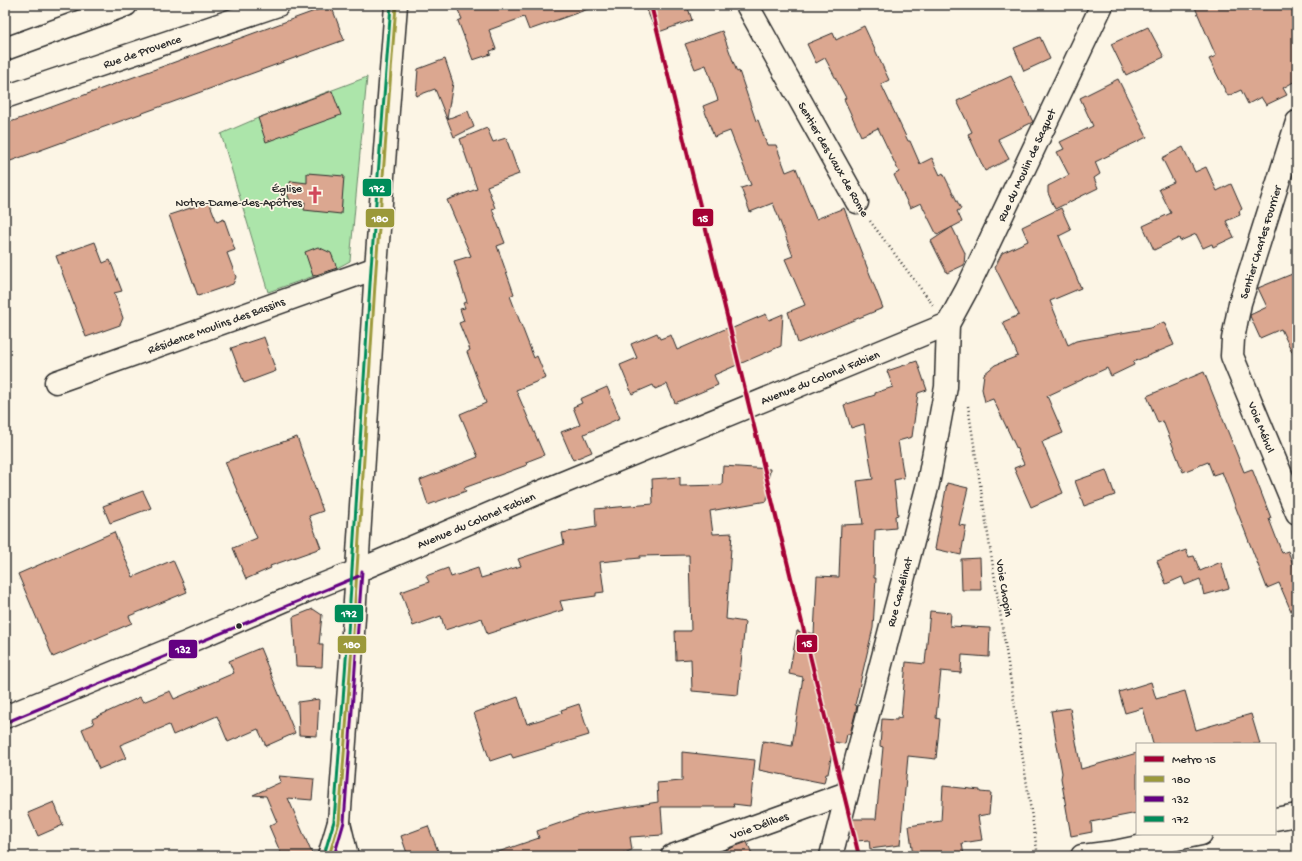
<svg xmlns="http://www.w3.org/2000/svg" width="1302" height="861" font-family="'Gochi Hand',sans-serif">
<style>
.green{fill:#ace5aa;stroke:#6c886a}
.building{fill:#dba790;stroke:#2b2b2b}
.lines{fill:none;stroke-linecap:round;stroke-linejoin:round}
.minor-casing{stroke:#2b2b2b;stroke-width:25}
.major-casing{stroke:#2b2b2b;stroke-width:25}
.path{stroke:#2b2b2b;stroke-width:2.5;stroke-dasharray:1 3;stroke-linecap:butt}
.minor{stroke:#fcf5e5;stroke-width:22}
.major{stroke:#fcf5e5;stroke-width:22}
.bus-1-casing{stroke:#fcf5e5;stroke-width:6}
.bus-2-casing{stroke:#fcf5e5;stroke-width:6}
.bus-3-casing{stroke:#fcf5e5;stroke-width:6}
.bus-1{stroke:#9b993a;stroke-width:3}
.bus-2{stroke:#640082;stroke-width:3}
.bus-3{stroke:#008c59;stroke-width:3}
.metro-1-casing{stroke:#fcf5e5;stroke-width:7}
.metro-1{stroke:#a50034;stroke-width:4}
.bus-dot{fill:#2b2b2b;stroke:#fcf5e5;stroke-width:1.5}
.labels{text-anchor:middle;stroke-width:3.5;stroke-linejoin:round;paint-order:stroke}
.street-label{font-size:12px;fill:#2b2b2b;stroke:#fcf5e5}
.poi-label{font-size:12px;fill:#2b2b2b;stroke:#fcf5e5;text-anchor:end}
.line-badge{stroke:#fcf5e5;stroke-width:1.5}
.badge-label{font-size:11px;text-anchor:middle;font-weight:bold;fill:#fff}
</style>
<rect width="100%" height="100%" fill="#fcf5e5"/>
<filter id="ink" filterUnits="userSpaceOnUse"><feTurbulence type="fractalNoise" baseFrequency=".025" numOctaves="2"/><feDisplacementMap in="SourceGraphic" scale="8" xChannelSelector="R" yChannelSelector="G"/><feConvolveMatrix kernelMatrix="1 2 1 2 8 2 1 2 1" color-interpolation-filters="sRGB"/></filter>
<g filter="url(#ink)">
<polygon class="green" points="367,77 350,261 337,268 268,292 221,134 258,118"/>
<g class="building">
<polygon points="331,5 344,40 5,163 5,124"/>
<polygon points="472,5 590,5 591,8 529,30 524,17 489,30 496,49 490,51 491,54 473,60 458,21 462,19 458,10"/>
<polygon points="645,5 687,5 692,20 656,33"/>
<polygon points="1194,5 1297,5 1297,80 1283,88 1287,95 1266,105 1261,97 1248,104 1241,90 1228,96 1209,59 1216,56"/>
<polygon points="864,26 889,80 881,84 908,141 910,141 920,164 932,158 940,175 943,173 961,209 957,211 962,222 937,235 921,203 910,208 894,175 899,172 878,128 861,136 844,99 846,98 825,58 816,63 807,44 833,33 836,40"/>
<polygon points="1148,27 1164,57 1126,75 1111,44"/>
<polygon points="722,31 737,72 739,71 756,121 758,120 767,145 776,145 786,172 796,168 816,219 844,208 883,308 798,343 788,312 805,305 785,259 793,256 773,203 750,212 741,188 751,185 730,131 714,137 703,106 718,100 706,65 695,69 685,44"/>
<polygon points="1040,37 1050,59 1024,71 1014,48"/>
<polygon points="445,59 453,83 447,119 435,89 416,96 418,69"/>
<polygon points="1011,76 1033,122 998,139 1009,159 985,171 968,134 972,132 957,101"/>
<polygon points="1118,79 1147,137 1095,162 1100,174 1094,178 1098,188 1055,209 1048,193 1048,186 1069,175 1057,152 1064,149 1060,142 1093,126 1080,98"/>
<polygon points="332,91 341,115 266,142 258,118"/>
<polygon points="468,111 474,127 454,137 447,119"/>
<polygon points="487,128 493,142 506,138 519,174 487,186 495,208 492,209 505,243 497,246 514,294 510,296 534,358 537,356 546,378 516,390 544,455 526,462 527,465 464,488 466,491 428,505 420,480 478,457 460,414 486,403 467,352 470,350 459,323 464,321 460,309 465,308 463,303 467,302 454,261 471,256 447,200 477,189 460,139"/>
<polygon points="1183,147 1195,172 1206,167 1217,191 1231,184 1242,209 1239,211 1240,215 1226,221 1234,237 1213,247 1212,244 1203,248 1196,234 1180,241 1179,238 1154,250 1143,226 1171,213 1159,189 1174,182 1162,158"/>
<polygon points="307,173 344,176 341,214 304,210 305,202 290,201 286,190 291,181 307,183"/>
<polygon points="209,202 217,222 224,219 235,250 227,253 236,277 233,284 198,296 169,215"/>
<polygon points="1061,208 1071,230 1059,236 1081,288 1050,301 1068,345 1076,341 1150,328 1164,322 1174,345 1133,362 1134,365 1111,376 1107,368 1047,396 1063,433 1042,442 1063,493 1031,507 1014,468 1024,464 993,399 985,402 982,389 984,374 995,365 1018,356 1003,322 1019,315 995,267 1002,253 1028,241 1022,227"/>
<polygon points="952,227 965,253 964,265 947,273 931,241"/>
<polygon points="95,242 103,263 110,260 122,291 114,293 123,318 120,325 86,337 56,256"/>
<polygon points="318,247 331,253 337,268 313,276 305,252"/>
<polygon points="1297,272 1297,362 1281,329 1260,338 1250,316 1250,315 1267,307 1258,288"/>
<polygon points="766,314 769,320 783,314 781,346 714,375 718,385 675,403 667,384 655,389 653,385 632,394 620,365 637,358 631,344 657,333 660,339 671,335 677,350 732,326 733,328"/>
<polygon points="264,337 276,371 244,383 231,348"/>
<polygon points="917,361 927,390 918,393 912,437 898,441 904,478 894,480 898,515 895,516 896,528 875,530 874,578 876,578 873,628 855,705 857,706 850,734 847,734 845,744 834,742 828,774 826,774 824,783 759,770 763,741 792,746 803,677 789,674 797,631 814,634 817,576 839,577 841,525 863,524 857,481 873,479 864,424 851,428 844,405 875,395 875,393 893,387 887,371"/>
<polygon points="1204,372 1244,472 1252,469 1271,518 1269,519 1282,553 1288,551 1297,575 1297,625 1279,583 1267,588 1222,472 1213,475 1208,462 1183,472 1163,421 1158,423 1147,396"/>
<polygon points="607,387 620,418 584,434 592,452 573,460 561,432 580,425 573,407 582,403 580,399"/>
<polygon points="297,437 323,511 309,516 321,548 270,566 271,568 246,579 233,548 257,538 225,462"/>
<polygon points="723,466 770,469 767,501 710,511 713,534 732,533 726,619 745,622 738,695 692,691 691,659 676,660 675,631 691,631 689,555 640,556 640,558 600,562 604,592 596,593 596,596 560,601 563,610 487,634 482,618 445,630 441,616 413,626 401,592 429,582 426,576 448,568 451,577 478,568 481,578 521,566 518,559 564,544 562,533 596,527 595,509 653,504 652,479 680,477 680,486 722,485"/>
<polygon points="1106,470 1115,495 1084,506 1075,481"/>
<polygon points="947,483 968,488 959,525 966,526 961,555 935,549"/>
<polygon points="143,491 151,508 110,523 103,506"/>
<polygon points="114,532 133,577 173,560 187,592 129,616 132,623 53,657 18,574"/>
<polygon points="1186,550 1189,557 1194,556 1200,571 1221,562 1229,588 1204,595 1200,579 1185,585 1182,577 1166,584 1157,561"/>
<polygon points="980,558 981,590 962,590 961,559"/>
<polygon points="313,609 322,615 319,644 323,644 322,667 296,666 293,617"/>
<polygon points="930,611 951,613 950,626 990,628 989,657 962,655 961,673 941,671 936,718 940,719 936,759 908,756 900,845 870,849 869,840 856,841 853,820 854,819 876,819 883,747 880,746 882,719 897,720 897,717 901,718 906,662 925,664"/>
<polygon points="260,648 295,733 266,746 258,729 228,742 217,716 173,735 169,725 120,745 126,758 99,769 82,729 94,724 92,719 140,697 143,702 170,691 174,699 234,673 229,661"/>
<polygon points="1151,682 1156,699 1185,691 1196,730 1251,714 1260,744 1153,744 1143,708 1125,713 1119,692"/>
<polygon points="518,697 527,724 562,713 561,710 579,704 589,735 513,758 511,754 490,761 474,713"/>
<polygon points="319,699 317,736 299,735 298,702"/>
<polygon points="1070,708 1081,769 1137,753 1137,813 1091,822 1092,832 1071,836 1061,778 1062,773 1051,711"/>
<polygon points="682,752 755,760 750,806 733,804 734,807 661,807 663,835 630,837 632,850 616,856 496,856 495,853 539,838 537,831 589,813 658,802 657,783 682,781"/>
<polygon points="279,776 314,779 312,800 288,798 313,856 282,856 269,826 277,822 266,796 253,795 281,782"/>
<polygon points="943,786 980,790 980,792 991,793 989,814 978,816 982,840 962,843 964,856 913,856 909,826 941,821"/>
<polygon points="54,802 63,825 38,836 28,813"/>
<polygon points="428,826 440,856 408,856 401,836"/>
<polygon points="747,842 753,856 709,856"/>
</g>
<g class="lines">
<g class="minor-casing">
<g id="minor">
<polyline points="747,5 857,202"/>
<polyline points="5,49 126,5"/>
<polyline points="5,97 278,5"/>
<polyline points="1297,122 1240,303 1233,339 1232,356 1297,513"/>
<polyline points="56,382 376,268"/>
<polyline points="5,717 186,643 304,592 357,571 538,493 948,324"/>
<polyline points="1275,819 1297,815"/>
<polyline points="672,856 847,793"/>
<polyline points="831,856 928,484 946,387 948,324 967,289 1102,5"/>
<polyline points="1082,856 1114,852 1201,834"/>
</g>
</g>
<g class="major-casing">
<g id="major">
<polyline points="339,823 347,856"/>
<polyline points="329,856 339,822 353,633 376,268 396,5"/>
</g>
</g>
<g class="path">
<polyline points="870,221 933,305"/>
<polyline points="968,406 1038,856"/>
</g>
<use href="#minor" class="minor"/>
<use href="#major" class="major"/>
<g class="bus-1-casing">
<polyline id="bus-1" points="329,856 339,822 353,633 376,268 396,5"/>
</g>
<g class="bus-2-casing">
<g id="bus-2">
<polyline points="7,722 359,576"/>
<polyline points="334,856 344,822 362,571"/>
</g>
</g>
<g class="bus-3-casing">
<polyline id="bus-3" points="324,855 334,821 348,633 371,268 391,5"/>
</g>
<use href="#bus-1" class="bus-1"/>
<use href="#bus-2" class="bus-2"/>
<use href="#bus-3" class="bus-3"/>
<g class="metro-1-casing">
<polyline id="metro-1" points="651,5 859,856"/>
</g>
<use href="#metro-1" class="metro-1"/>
</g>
</g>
<defs>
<g id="church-bare" transform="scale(1.38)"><path d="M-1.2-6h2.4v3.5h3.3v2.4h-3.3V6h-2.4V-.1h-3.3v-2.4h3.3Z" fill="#d1495b" stroke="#fcf5e5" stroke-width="2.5" paint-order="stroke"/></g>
</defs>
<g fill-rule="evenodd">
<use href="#church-bare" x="315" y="195"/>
</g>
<circle class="bus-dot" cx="239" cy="626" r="3.5"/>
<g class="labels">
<g class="street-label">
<text transform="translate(142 51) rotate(-19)" y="4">Rue de Provence</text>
<text transform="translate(834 159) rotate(60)" y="4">Sentier des Vaux de Rome</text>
<text transform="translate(1026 165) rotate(-65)" y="4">Rue du Moulin de Saquet</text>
<text transform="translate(1260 242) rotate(-73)" y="4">Sentier Charles Fourrier</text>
<text transform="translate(216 325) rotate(-20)" y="4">Résidence Moulins des Bassins</text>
<text transform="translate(820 377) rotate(-22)" y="4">Avenue du Colonel Fabien</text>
<text transform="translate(1262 427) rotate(68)" y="4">Voie Méhul</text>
<text transform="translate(476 520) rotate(-23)" y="4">Avenue du Colonel Fabien</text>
<text transform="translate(1005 588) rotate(81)" y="4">Voie Chopin</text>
<text transform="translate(899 592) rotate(-75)" y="4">Rue Camélinat</text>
<text transform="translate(759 825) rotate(-20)" y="4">Voie Délibes</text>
</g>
<g class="poi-label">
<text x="302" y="192">Église<tspan x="302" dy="14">Notre-Dame-des-Apôtres</tspan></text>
</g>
</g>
<g class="line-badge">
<rect x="362" y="178" width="30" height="19" rx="4" fill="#008c59"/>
<rect x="692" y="208" width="22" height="19" rx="4" fill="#a50034"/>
<rect x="365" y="208" width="30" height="20" rx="4" fill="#9b993a"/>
<rect x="334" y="604" width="30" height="19" rx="4" fill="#008c59"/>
<rect x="796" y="634" width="22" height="19" rx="4" fill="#a50034"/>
<rect x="337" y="635" width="30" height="19" rx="4" fill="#9b993a"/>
<rect x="168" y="639" width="30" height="20" rx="4" fill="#640082"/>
</g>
<g class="badge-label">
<text x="377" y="192">172</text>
<text x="703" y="222">15</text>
<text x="380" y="222">180</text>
<text x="349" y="617">172</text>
<text x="807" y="647">15</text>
<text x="352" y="648">180</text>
<text x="183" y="653">132</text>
</g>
<rect width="1302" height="861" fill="none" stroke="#fcf5e5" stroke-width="20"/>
<rect x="10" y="10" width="1282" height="841" fill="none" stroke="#2b2b2b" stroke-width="1.5" filter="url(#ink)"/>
<rect x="1136" y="743" width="140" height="92" fill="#fcf5e5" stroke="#a8a49b"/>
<rect x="1144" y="756" width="20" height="6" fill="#a50034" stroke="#a8a49b"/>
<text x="1172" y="763" font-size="12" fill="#2b2b2b">Metro 15</text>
<rect x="1144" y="776" width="20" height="6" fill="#9b993a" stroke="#a8a49b"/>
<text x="1172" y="783" font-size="12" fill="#2b2b2b">180</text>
<rect x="1144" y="796" width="20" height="6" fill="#640082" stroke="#a8a49b"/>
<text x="1172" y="803" font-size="12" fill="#2b2b2b">132</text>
<rect x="1144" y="816" width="20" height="6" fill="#008c59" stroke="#a8a49b"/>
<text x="1172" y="823" font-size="12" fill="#2b2b2b">172</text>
</svg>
